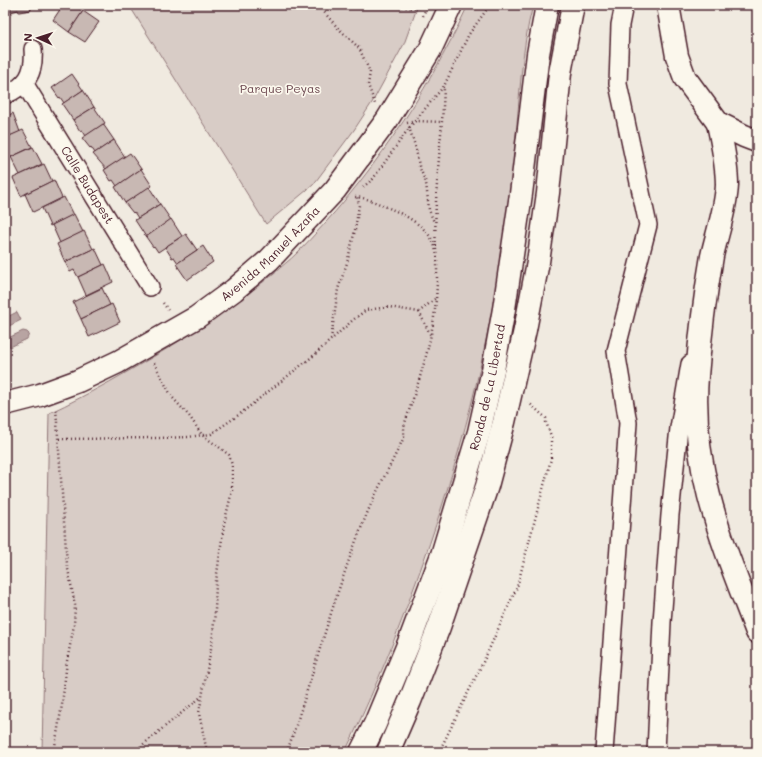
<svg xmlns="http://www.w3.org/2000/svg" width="762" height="757" font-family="Mali,sans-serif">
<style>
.green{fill:#d8ccc6;stroke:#917678}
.water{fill:#b8a4a2;stroke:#8c6f72}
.building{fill:#c8b8b3;stroke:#4a1f2b}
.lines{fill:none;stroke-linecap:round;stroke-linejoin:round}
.minor-casing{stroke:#4a1f2b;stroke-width:20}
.tertiary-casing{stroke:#4a1f2b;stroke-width:25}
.secondary-casing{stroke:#4a1f2b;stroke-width:25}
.motorway-casing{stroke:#4a1f2b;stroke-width:25}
.path{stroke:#4a1f2b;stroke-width:2.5;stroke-dasharray:1 3;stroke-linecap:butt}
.minor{stroke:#fbf7ec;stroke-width:17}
.tertiary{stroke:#fbf7ec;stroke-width:22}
.secondary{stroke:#fbf7ec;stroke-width:22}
.motorway{stroke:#fbf7ec;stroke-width:22}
.labels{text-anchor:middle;stroke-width:3.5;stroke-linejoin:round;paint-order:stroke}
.park-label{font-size:12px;fill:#6e4a52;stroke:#fbf7ec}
.street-label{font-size:12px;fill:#4a1f2b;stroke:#fbf7ec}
</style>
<rect width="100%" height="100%" fill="#f0eae0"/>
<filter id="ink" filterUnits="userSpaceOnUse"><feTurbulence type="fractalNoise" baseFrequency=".025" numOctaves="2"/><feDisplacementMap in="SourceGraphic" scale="8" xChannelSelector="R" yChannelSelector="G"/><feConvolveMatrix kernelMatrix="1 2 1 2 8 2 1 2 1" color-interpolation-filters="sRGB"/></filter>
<g filter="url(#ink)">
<g class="green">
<polygon points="129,5 418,5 404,44 373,101 354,130 313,185 266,224"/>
<path d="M468 5H533C521 50 520 97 515 144 511 192 504 239 496 287 478 394 447 500 409 601 390 652 369 703 345 752H42L49 413C90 394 129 371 168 348 205 325 241 301 274 273 282 266 290 260 297 253 368 181 426 96 468 5Z"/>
</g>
<g class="water">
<polygon points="17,312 21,320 5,328 5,318"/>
<polygon points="23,331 27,332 29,334 27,339 10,347 6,339"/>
</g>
<g class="building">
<polygon points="5,5 10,5 12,14 5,15"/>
<polygon points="10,5 30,5 31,10 19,12 18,10 11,12"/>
<polygon points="63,5 75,5 83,11 69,32 53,20"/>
<polygon points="83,11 99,22 85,42 69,32"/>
<polygon points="72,74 83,90 64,103 60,97 59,98 52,88"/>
<polygon points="83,90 94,107 73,120 62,104"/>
<polygon points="94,107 105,123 86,136 82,130 80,131 73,120"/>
<polygon points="13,113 20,132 5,138 5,117"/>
<polygon points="103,124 114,140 95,153 91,147 90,148 82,138"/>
<polygon points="23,130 32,147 9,158 5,150 5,138"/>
<polygon points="114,140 125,157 106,169 93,154"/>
<polygon points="33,147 42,164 20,175 11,157"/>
<polygon points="130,153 141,169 117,186 113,180 111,181 104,170"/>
<polygon points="44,164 52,181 21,196 13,178"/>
<polygon points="141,169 152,186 125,203 115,187"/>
<polygon points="54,180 62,198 33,212 25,194"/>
<polygon points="149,187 160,204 138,218 134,212 133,213 125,203"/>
<polygon points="64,197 73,215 50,226 42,208"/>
<polygon points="160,204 171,220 146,237 135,220"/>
<polygon points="74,214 83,232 60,243 52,225"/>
<polygon points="171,219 182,236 158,252 154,246 153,247 146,237"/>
<polygon points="84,231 93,249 65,262 57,244"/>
<polygon points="186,234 197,250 178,263 174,257 172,258 165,247"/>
<polygon points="203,246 213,262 187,280 176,264"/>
<polygon points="95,248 103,265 78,277 74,270 70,272 65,262"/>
<polygon points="105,264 113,282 86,295 78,277"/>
<polygon points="102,288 110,305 81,319 73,302"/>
<polygon points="112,304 120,322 89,337 81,319"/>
</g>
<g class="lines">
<g class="minor-casing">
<g id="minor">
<path id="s1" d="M24 83 150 287"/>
<path d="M5 95C27 86 35 73 33 49"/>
<polyline points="604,752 628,423 616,351 648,225 618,84 620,25 624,5"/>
<polyline points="656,752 662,622 670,515 679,428 690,364"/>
</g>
</g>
<g class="tertiary-casing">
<g id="tertiary">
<path id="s2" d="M5 404 40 395 78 381 118 362 197 317 234 290 269 260 335 190 387 120 430 50 451 5"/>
</g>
</g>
<g class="secondary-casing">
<g id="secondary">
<polyline points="668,5 677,56 685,78 718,123 744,136 757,141"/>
<path id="s3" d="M361 752 375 724 410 640 442 555 479 432 493 370 504 309 521 194 538 54 547 5"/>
<polyline points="388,752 410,701 439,627 487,486 504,422 525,330 538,262 548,193 560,73 573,5"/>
</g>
</g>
<g class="motorway-casing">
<path id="motorway" d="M718 123C722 143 727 164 727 185 726 209 717 233 712 256 705 296 700 336 697 376 690 470 724 546 757 632"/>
</g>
<g class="path">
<polyline points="322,5 324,12 337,27 359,48 370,72 368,85 375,104"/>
<polyline points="394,5 410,8 426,7"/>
<polyline points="423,16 427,5"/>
<polyline points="407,123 416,121 442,122"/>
<polyline points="409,127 416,149 419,166 426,183 429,210 434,222"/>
<polyline points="363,187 373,179 409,128 444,86 469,34 490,5"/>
<path d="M436 250C433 196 442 141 444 87"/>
<polyline points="163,303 168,310"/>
<polyline points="419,312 431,336"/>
<polyline points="331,339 338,289 347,263 355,230 359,205 357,196"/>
<polyline points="154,363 172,397 190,417 202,435 219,447 229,455 232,465 232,491 224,524 216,581 215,612 212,643 199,713 207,752"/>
<polyline points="59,439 159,438 188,437 211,434 240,414 313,356 353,320 366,310 389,307 419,312 436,298"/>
<polyline points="54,752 62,705 67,661 74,625 75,605 67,564 56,408"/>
<polyline points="134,752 201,697"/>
<path d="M287 752C314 674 334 593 366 516 377 489 392 463 404 437V426C421 374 437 332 437 275 437 264 438 250 432 240 426 227 404 214 391 209 380 204 366 197 354 197"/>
<polyline points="439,752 486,656 517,587 551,459 551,436 546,422 546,418 528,402"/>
</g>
<use href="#minor" class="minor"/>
<use href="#tertiary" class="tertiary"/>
<use href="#secondary" class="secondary"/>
<use href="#motorway" class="motorway"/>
</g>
</g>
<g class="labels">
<g class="park-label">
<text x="280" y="93">Parque Peyas</text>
</g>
<g class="street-label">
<text dy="4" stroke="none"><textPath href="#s1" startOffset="120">Calle Budapest</textPath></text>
<text dy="4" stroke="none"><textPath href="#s2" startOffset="309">Avenida Manuel Azaña</textPath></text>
<text dy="4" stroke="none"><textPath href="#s3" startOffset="387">Ronda de La Libertad</textPath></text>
</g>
</g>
<rect width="762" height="757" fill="none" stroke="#fbf7ec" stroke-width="20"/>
<rect x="10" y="10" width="742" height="737" fill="none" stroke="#4a1f2b" stroke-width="1.5" filter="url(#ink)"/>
<g transform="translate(38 38) rotate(273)" stroke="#fbf7ec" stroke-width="3" paint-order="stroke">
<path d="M0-3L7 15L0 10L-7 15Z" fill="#4a1f2b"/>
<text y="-6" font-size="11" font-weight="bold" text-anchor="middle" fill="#4a1f2b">N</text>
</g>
</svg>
